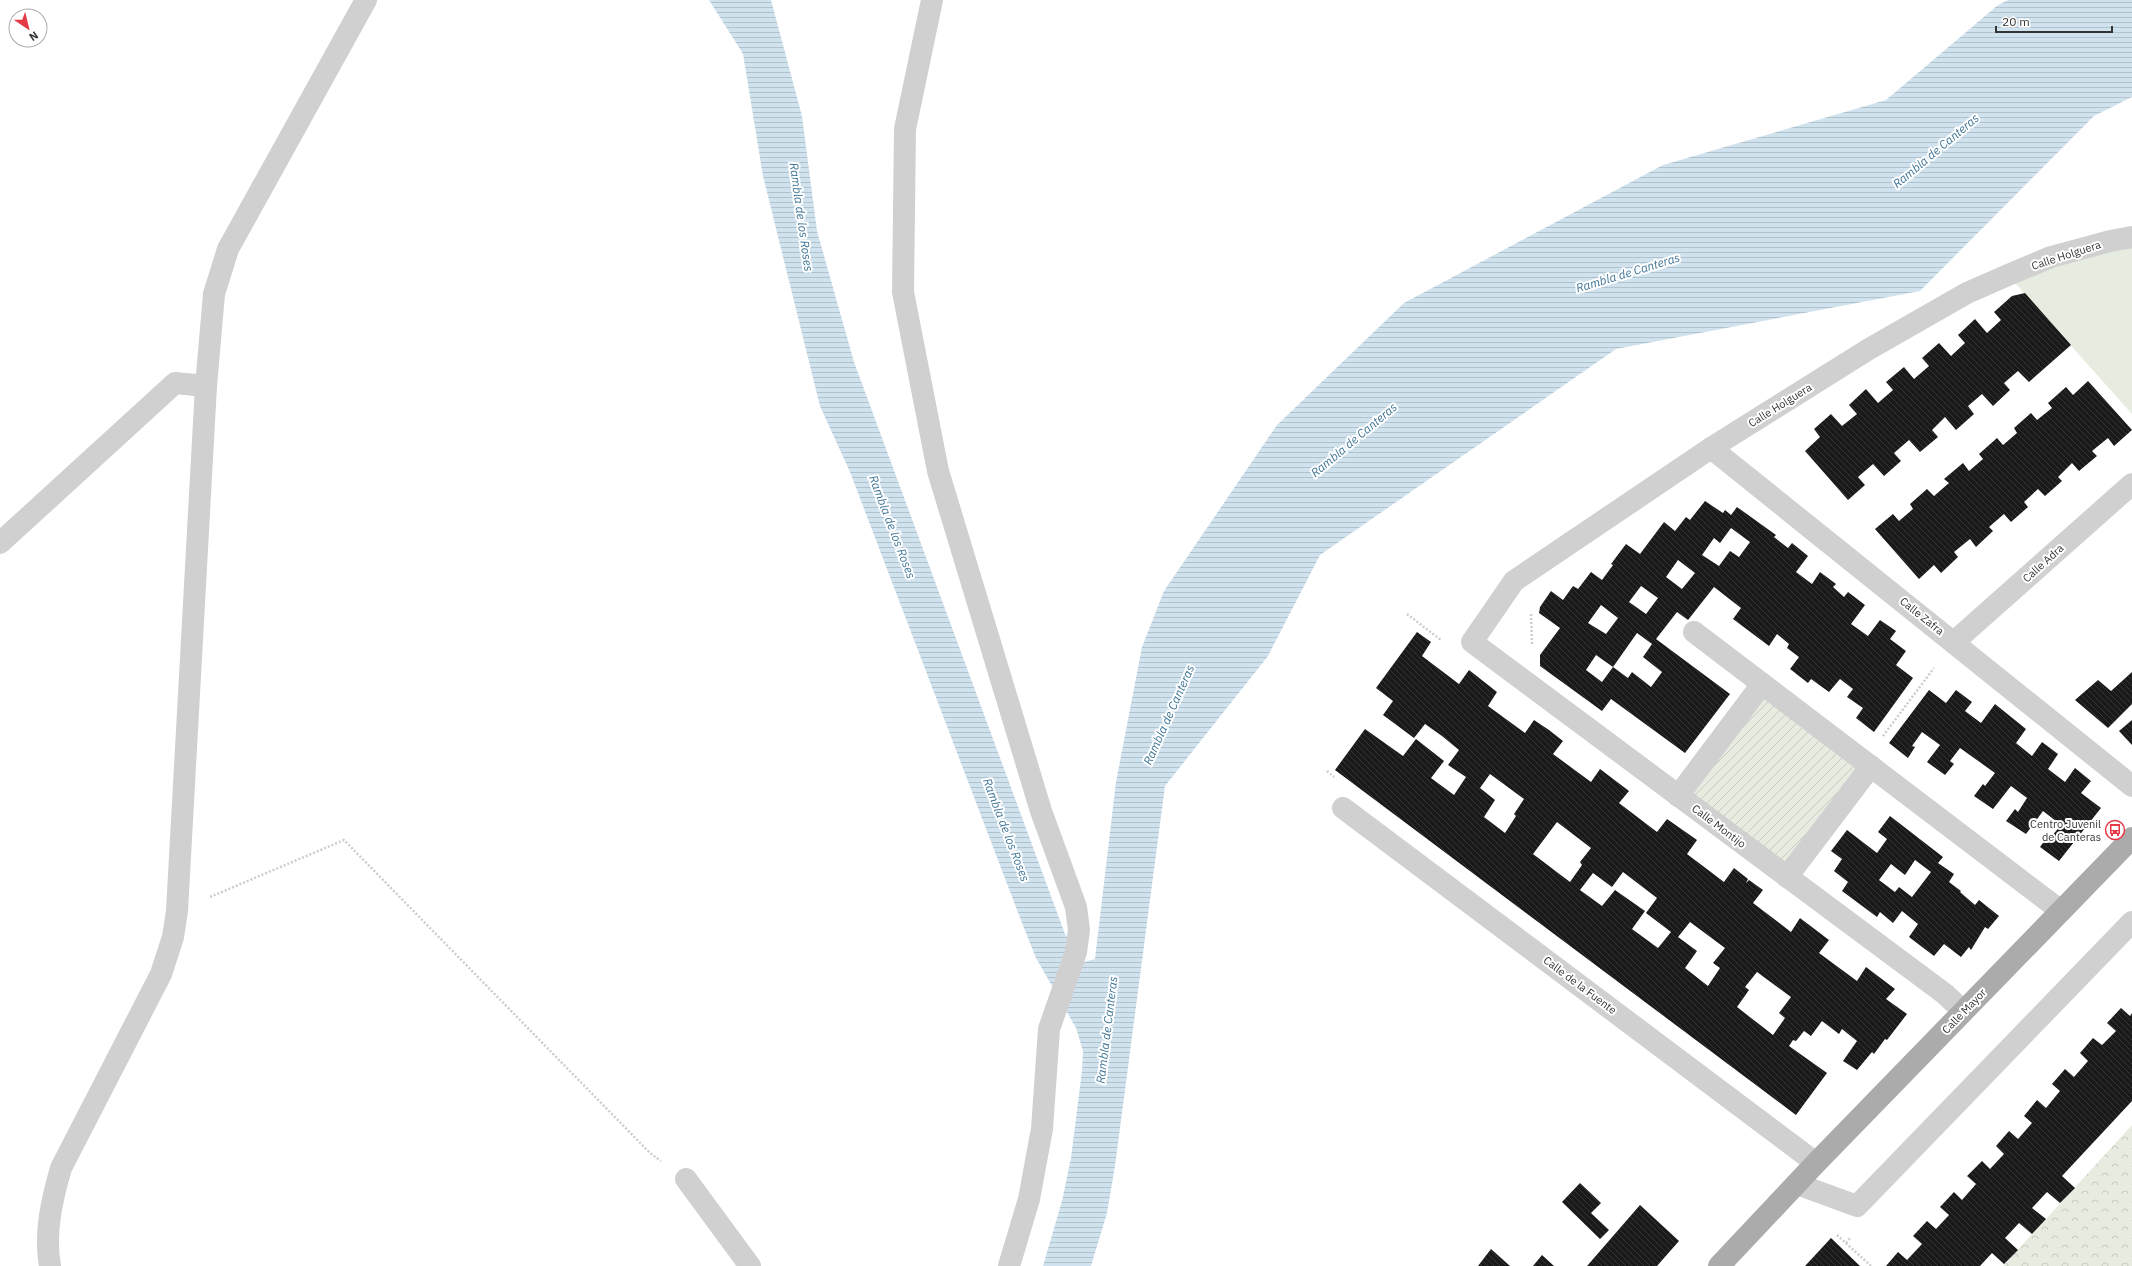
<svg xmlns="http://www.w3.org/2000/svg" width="2132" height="1266" font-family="'IBM Plex Sans',sans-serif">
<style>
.forest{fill:url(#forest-crowns)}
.park{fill:#e6ecdf}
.garden{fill:url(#garden-furrows)}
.water{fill:url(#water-rules)}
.building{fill:url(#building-back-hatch);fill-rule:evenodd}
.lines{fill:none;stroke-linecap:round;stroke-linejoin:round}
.path{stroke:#cdcdcd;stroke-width:2.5;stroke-dasharray:2 2;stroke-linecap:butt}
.street{stroke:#d0d0d0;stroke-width:22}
.primary{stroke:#ababab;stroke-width:22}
.labels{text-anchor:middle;stroke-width:4;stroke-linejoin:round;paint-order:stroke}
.street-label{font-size:11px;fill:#333;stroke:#fff}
.poi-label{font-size:11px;fill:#333;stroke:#fff;text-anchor:end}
.water-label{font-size:12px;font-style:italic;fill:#3f7597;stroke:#fff}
</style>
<defs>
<pattern id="forest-crowns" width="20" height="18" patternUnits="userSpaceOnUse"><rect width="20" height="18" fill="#e6ecdf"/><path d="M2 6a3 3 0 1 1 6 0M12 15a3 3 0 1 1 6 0" fill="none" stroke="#c6cbc0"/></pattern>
<pattern id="garden-furrows" width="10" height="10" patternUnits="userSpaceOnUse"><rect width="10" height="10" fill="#e6ecdf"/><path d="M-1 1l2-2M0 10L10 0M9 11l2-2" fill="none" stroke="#c6cbc0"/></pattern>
<pattern id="water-rules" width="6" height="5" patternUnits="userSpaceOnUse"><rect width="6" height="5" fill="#cfe2ee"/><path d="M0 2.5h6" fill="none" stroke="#b2c2cd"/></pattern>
<pattern id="building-back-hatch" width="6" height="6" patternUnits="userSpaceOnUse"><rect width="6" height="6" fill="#1a1a1a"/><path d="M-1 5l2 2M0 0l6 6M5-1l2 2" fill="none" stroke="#333"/></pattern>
</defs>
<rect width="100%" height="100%" fill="#fff"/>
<polygon class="forest" points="2132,1125 2132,1266 2003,1266"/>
<polygon class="park" points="2132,237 2132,414 2008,275"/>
<polygon class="garden" points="1762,684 1864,761 1787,877 1678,796"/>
<polygon class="water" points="709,0 771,0 802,116 817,231 854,362 1065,934 1084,962 1095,959 1116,782 1142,647 1164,591 1277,425 1404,303 1663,165 1886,100 1998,5 2008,0 2132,0 2132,97 2094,116 1920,291 1616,349 1320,555 1268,656 1165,786 1115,1166 1107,1213 1091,1266 1043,1266 1062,1201 1071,1158 1082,1071 1083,1051 1076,1028 1036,958 1022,923 850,472 820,406 763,176 743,54"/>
<g class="building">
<polygon points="2025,293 2071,345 2029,382 2018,371 2004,383 2010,390 1993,406 1982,394 1968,406 1974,414 1956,430 1945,417 1932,430 1938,437 1920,452 1909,440 1894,453 1901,461 1884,476 1873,464 1858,477 1865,485 1848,500 1805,451 1820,437 1814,429 1831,414 1842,426 1857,414 1849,405 1866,389 1878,403 1893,390 1886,382 1904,367 1914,379 1929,366 1922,358 1939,343 1951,356 1965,343 1958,335 1975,319 1987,333 2001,320 1994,312 2012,296"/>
<polygon points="2088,381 2132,430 2114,446 2108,438 2092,451 2097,456 2079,471 2072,463 2058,477 2062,481 2045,496 2038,489 2024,502 2028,507 2011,522 2004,514 1989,527 1993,531 1976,547 1970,539 1954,552 1958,557 1941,573 1934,565 1919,579 1875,529 1893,514 1899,521 1913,509 1910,504 1927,489 1934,496 1949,483 1944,479 1963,463 1969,471 1983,459 1979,454 1997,438 2003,445 2017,433 2014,428 2031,413 2037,420 2052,408 2048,403 2066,387 2073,395"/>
<path d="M1705 501 1723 513 1725 510 1731 515 1737 507 1776 535 1774 537 1788 548 1792 543 1808 556 1796 572 1812 584 1820 572 1836 584 1833 587 1844 597 1848 592 1865 605 1851 624 1868 636 1880 620 1896 631 1890 639 1906 651 1896 665 1913 678 1874 732 1856 718 1863 708 1847 697 1853 689 1840 679 1829 692 1811 679 1808 683 1790 669 1799 657 1787 648 1789 644 1777 634 1769 646 1733 619 1741 608 1714 587 1688 620 1677 612 1656 639 1730 694 1685 753 1611 699 1602 711 1540 666V655L1560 628 1539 613 1540 607 1551 591 1563 600 1573 586 1578 589 1591 572 1602 580 1613 565 1611 564 1626 544 1640 554 1664 522 1675 531 1686 517 1690 520ZM1731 528 1750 542 1739 557 1730 551 1719 566 1702 555 1714 538 1720 543ZM1678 560 1695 573 1682 589 1666 577ZM1641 586 1658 598 1646 614 1629 602ZM1601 605 1618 618 1606 634 1588 623ZM1637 633 1652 644 1643 657 1662 672 1651 687 1632 672 1628 678 1613 667 1602 682 1586 670 1596 655 1613 667Z"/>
<path d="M1417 632 1431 642 1422 656 1459 684 1469 670 1497 692 1488 706 1525 733 1534 720 1549 730 1563 741 1553 754 1591 782 1600 769 1629 791 1619 803 1657 832 1667 819 1697 840 1687 854 1724 882 1734 868 1748 879 1746 883 1749 880 1763 890 1753 903 1791 932 1800 918 1829 940 1819 953 1857 981 1866 967 1895 989 1886 999 1907 1014 1887 1040 1885 1039 1874 1054 1872 1052 1857 1070 1843 1061 1857 1041 1842 1029 1839 1034 1822 1021 1811 1036 1804 1031 1796 1041 1793 1040 1789 1046 1827 1073 1796 1115 1335 770 1365 729 1403 756 1416 739 1444 761 1431 778 1454 795 1466 777 1448 765 1459 750 1442 736 1425 724 1414 738 1383 715 1393 701 1376 688ZM1490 774 1524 799 1514 814 1516 816 1505 833 1484 817 1495 800 1480 788ZM1557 822 1591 848 1580 862 1582 865 1570 882 1533 854ZM1623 872 1657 898 1646 913 1671 932 1658 948 1632 929 1645 911 1615 890 1602 906 1580 890 1593 873 1612 887ZM1690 922 1725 948 1713 963 1720 968 1708 986 1685 968 1697 951 1678 937ZM1757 972 1791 997 1779 1013 1785 1018 1773 1035 1737 1007 1749 990 1745 987Z"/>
<polygon points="2132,672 2132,704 2108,728 2075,700 2098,680 2111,691"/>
<polygon points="1929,690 1946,703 1956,690 1972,702 1965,711 1981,723 1995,704 2026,729 2016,743 2032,756 2042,742 2058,754 2048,769 2065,782 2075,768 2091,781 2081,793 2101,808 2059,861 2040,847 2048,836 2051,837 2061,825 2043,811 2026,834 2006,821 2015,809 2018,812 2027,798 2011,786 1993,809 1974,796 1983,784 1985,786 1995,773 1960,748 1950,761 1954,764 1945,775 1927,762 1940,745 1922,732 1912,746 1915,747 1908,758 1889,743"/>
<polygon points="2132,720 2132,745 2119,731"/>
<path d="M1890 816 1943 857 1938 863 1954 874 1949 882 1961 891 1960 892 1975 905 1979 900 1999 916 1988 929 1985 927 1971 950 1969 947 1961 957 1944 944 1934 956 1909 937 1918 924 1902 911 1893 923 1880 912 1877 917 1842 891 1848 882 1834 871 1842 859 1831 851 1847 830 1877 853 1887 839 1878 832ZM1915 860 1931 872 1912 897 1899 887 1895 892 1879 880 1891 864 1905 875Z"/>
<polygon points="2121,1008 2130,1016 2132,1013 2132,1101 2062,1176 2075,1188 2060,1203 2047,1192 2032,1208 2046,1219 2032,1234 2019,1223 2005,1238 2018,1250 2004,1264 1992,1253 1980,1266 1886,1266 1898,1252 1907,1260 1922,1244 1913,1236 1927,1221 1936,1229 1949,1215 1940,1207 1954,1192 1962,1200 1976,1184 1967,1176 1982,1161 1990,1169 2004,1154 1996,1146 2009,1131 2018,1139 2032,1123 2024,1116 2037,1100 2046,1108 2060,1091 2052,1084 2065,1069 2074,1077 2088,1061 2080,1053 2093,1038 2102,1045 2116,1031 2107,1023"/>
<polygon points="1580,1183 1601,1203 1591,1213 1609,1230 1600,1239 1562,1202"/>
<polygon points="1640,1205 1679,1241 1657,1266 1587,1266"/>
<polygon points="1831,1238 1860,1266 1805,1266"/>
<polygon points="1491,1249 1510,1266 1478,1266"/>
<polygon points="1542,1255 1554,1266 1533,1266"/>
</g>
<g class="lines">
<g class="path">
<polyline points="1407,614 1441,640"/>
<polyline points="1531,614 1532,645"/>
<polyline points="1883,736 1934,668"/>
<polyline points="1327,771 1334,777"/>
<polyline points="210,897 344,840 650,1153 661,1161"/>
<polyline points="1837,1235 1871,1266"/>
<polyline points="1846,1243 1851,1237"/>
</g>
<g class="street">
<polyline points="932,0 905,129 903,292 938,471 1041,811 1076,907 1079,930 1076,952 1049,1029 1042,1129 1029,1199 1009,1266"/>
<polyline points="1711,448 2132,786"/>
<polyline points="0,543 175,383 206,386"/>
<polyline points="1694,632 2061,911"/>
<polyline points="1954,642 2132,484"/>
<polyline points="1678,796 1762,684"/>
<polyline points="1343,808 1816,1163"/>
<polyline points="1787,877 1871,766"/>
<polyline points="1963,1011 1945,994 1472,642 1514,581 1711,448 1869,349 1967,293 2008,275 2051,257 2110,241 2132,237"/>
<polyline points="686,1179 750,1266"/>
<polyline points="1797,1184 1857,1206 2132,922"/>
<path d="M50 1266C44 1233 52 1199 61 1168L161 974 173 937 177 911 206 386 214 294 228 249 366 0"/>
</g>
<polyline class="primary" points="1719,1266 1816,1163 2132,838"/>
</g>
<defs>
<g id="bus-ring" transform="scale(1)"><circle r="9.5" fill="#fff" stroke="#e63946" stroke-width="1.5"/><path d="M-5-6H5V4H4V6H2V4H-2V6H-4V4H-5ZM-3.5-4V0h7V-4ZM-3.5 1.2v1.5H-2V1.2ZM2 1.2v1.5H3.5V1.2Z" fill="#e63946"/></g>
</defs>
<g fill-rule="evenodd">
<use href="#bus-ring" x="2115" y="830"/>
</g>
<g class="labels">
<g class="street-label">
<text transform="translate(2066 255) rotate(-18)" y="4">Calle Holguera</text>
<text transform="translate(1780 405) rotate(-32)" y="4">Calle Holguera</text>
<text transform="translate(2043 563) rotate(-42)" y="4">Calle Adra</text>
<text transform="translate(1922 616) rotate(39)" y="4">Calle Zafra</text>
<text transform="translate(1719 826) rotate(37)" y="4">Calle Montijo</text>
<text transform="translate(1580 985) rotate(37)" y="4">Calle de la Fuente</text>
<text transform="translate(1964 1011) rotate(-46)" y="4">Calle Mayor</text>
</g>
<g class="poi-label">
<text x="2101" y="828">Centro Juvenil<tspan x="2101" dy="13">de Canteras</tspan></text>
</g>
<g class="water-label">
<text transform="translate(1936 151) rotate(-40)" y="4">Rambla de Canteras</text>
<text transform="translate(801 217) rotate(82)" y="4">Rambla de los Roses</text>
<text transform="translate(1628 273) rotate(-17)" y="4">Rambla de Canteras</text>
<text transform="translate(1354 440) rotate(-40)" y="4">Rambla de Canteras</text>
<text transform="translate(892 527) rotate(69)" y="4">Rambla de los Roses</text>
<text transform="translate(1169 715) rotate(-66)" y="4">Rambla de Canteras</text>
<text transform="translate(1006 830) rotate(69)" y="4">Rambla de los Roses</text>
<text transform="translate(1107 1030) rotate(-83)" y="4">Rambla de Canteras</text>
</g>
</g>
<g transform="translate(28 28) rotate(145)"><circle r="19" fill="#ffffff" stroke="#adadad"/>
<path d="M0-3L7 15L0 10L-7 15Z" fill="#e63946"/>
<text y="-6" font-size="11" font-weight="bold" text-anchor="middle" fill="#333333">N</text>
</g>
<path d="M1996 26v6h116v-6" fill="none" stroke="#333333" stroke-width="2"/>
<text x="2002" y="26" font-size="12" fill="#333333" stroke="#ffffff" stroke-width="3" paint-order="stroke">20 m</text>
</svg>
